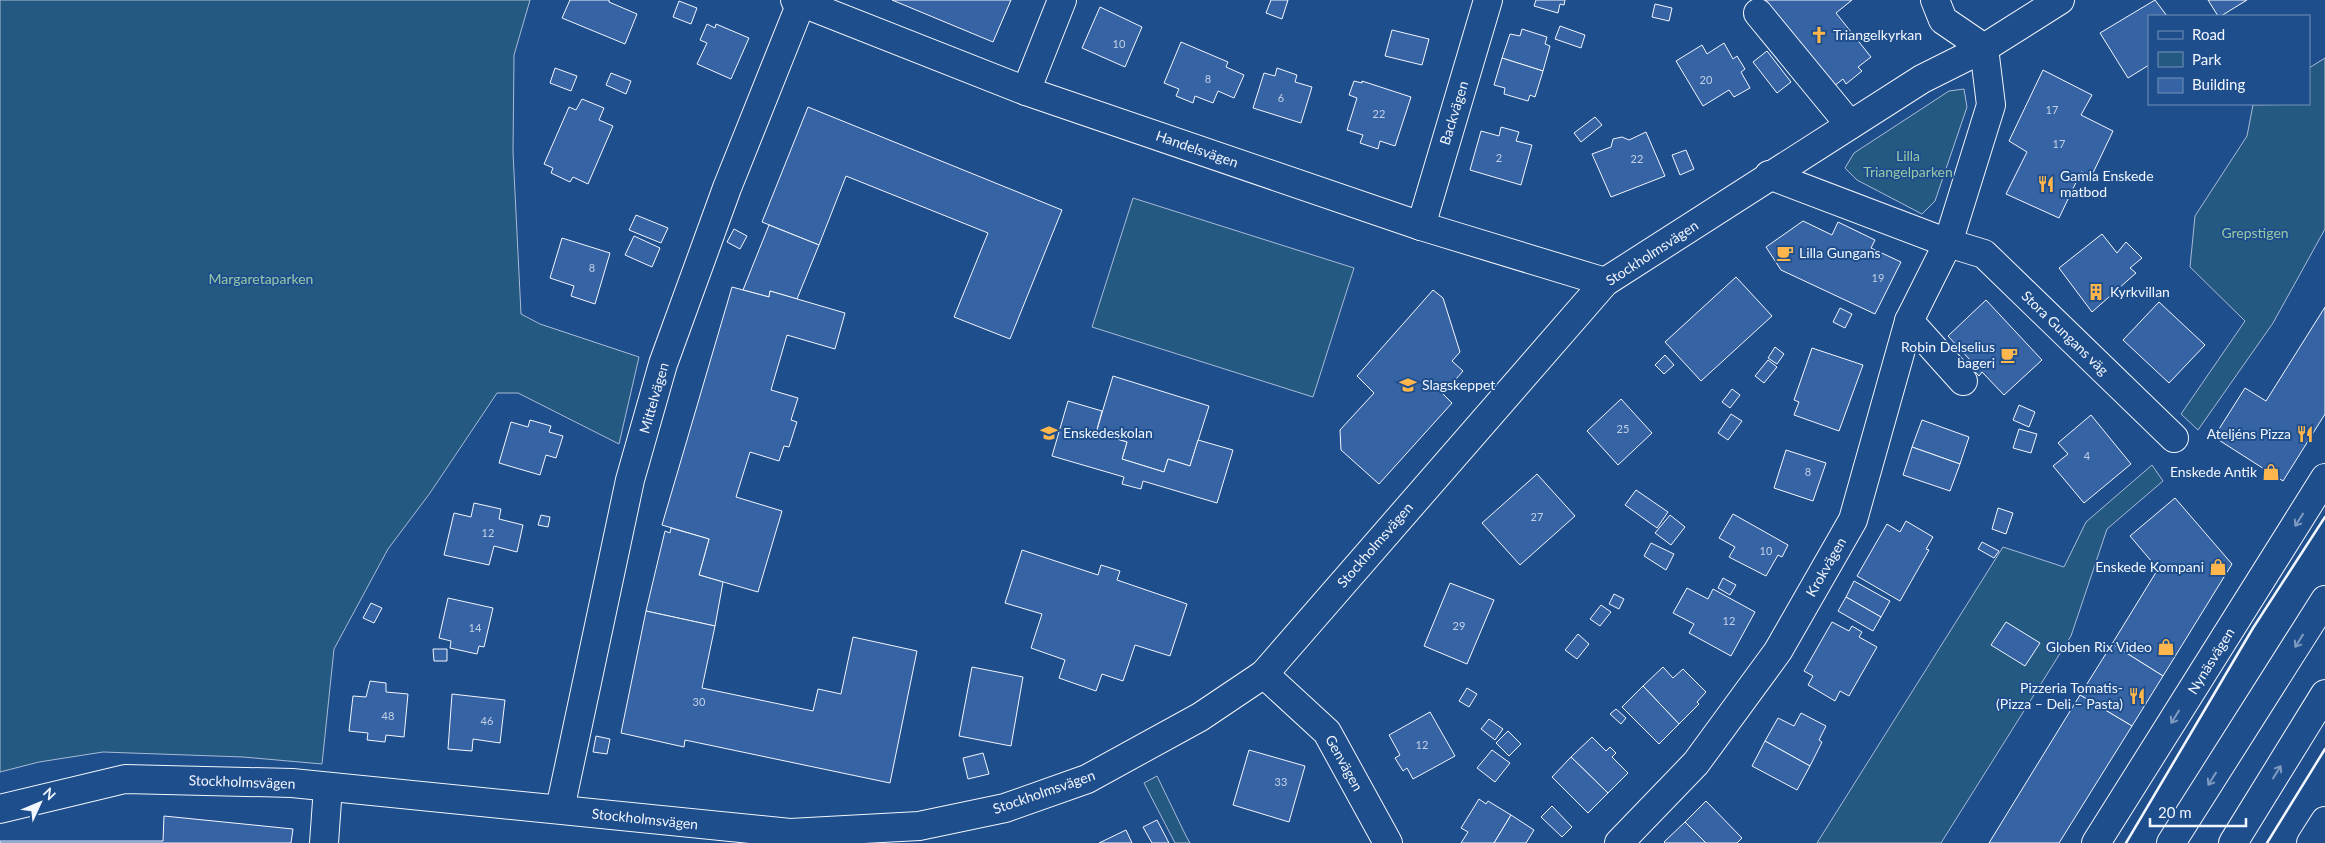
<svg xmlns="http://www.w3.org/2000/svg" width="2325" height="843" font-family="Lato,sans-serif">
<style>
.green{fill:#245a82;stroke:#a8bbd7}
.building{fill:#3563a3;stroke:#f2f6ff}
.lines{fill:none;stroke-linecap:round;stroke-linejoin:round}
.minor-casing{stroke:#f2f6ff;stroke-width:30}
.highway-casing{stroke:#f2f6ff;stroke-width:30}
.minor{stroke:#1f4e8c;stroke-width:28}
.highway{stroke:#1f4e8c;stroke-width:28}
.wall{stroke:#f2f6ff;stroke-width:2.5}
.oneway{stroke:#7e9ac0}
.labels{text-anchor:middle;stroke-width:4;stroke-linejoin:round;paint-order:stroke}
.number-label{font-size:11px;fill:#c3d1e8}
.poi-label{font-size:14px;fill:#f2f6ff;stroke:#1f4e8c;text-anchor:start}
.street-label{font-size:14px;fill:#f2f6ff;stroke:#1f4e8c}
.park-label{font-size:14px;fill:#97c8a6;stroke:#1f4e8c}
</style>
<rect width="100%" height="100%" fill="#1f4e8c"/>
<g class="green">
<polygon points="0,0 530,0 514,55 513,152 521,314 540,324 639,357 619,444 518,393 497,393 430,493 388,549 334,649 322,764 243,757 103,752 39,762 0,772"/>
<polygon points="2325,58 2325,229 2273,323 2198,430 2181,414 2245,321 2190,267 2195,216 2247,136 2253,105 2309,104 2309,68"/>
<polygon points="1964,89 1967,107 1935,201 1922,214 1857,180 1845,168 1854,153 1949,91"/>
<polygon points="1133,198 1354,268 1313,397 1092,327"/>
<polygon points="2152,465 2163,481 2107,529 2071,636 1941,843 1817,843 2003,547 2064,567 2086,522"/>
<polygon points="1157,776 1186,836 1190,843 1175,843 1144,783"/>
</g>
<g class="building">
<polygon points="570,0 609,0 609,2 637,14 625,44 562,18"/>
<polygon points="892,0 1011,0 993,42"/>
<polygon points="1271,0 1288,0 1282,19 1266,13"/>
<polygon points="1536,0 1565,0 1564,5 1560,4 1558,13 1534,6"/>
<polygon points="1765,0 1852,0 1836,13 1871,57 1858,67 1862,71 1846,84 1843,79 1829,90"/>
<polygon points="2155,0 2167,16 2149,16 2149,65 2128,78 2100,33"/>
<polygon points="2208,0 2247,0 2221,16 2218,16"/>
<polygon points="679,1 697,8 691,24 673,17"/>
<polygon points="1655,4 1672,8 1669,21 1652,17"/>
<polygon points="1100,7 1142,27 1125,67 1082,48"/>
<polygon points="707,24 715,28 716,24 749,38 731,79 697,64 707,43 700,40"/>
<polygon points="1560,26 1585,35 1581,48 1555,39"/>
<polygon points="1522,29 1547,37 1545,44 1550,46 1543,71 1502,58 1510,34 1520,36"/>
<polygon points="1392,30 1429,39 1422,65 1385,56"/>
<polygon points="1181,42 1228,62 1226,67 1244,75 1234,98 1218,91 1213,103 1195,96 1193,103 1176,96 1179,89 1164,83"/>
<polygon points="1724,43 1733,59 1737,56 1745,69 1741,72 1750,88 1734,97 1729,90 1703,106 1676,61 1702,45 1707,54"/>
<polygon points="1767,51 1791,82 1777,93 1753,62"/>
<polygon points="1502,58 1543,71 1535,97 1530,95 1528,101 1504,94 1505,88 1494,85"/>
<polygon points="555,68 577,76 571,91 550,83"/>
<polygon points="1277,68 1297,75 1295,82 1312,87 1301,123 1253,108 1264,73 1275,76"/>
<polygon points="2043,70 2092,95 2081,115 2113,131 2092,175 2081,172 2059,218 2006,194 2027,152 2009,141"/>
<polygon points="611,73 631,81 626,94 606,85"/>
<polygon points="1354,81 1362,83 1362,81 1411,97 1395,146 1380,141 1378,149 1360,143 1363,135 1347,130 1357,98 1349,95"/>
<polygon points="582,99 604,108 599,120 613,126 588,184 573,177 570,182 551,173 553,168 544,164 569,107 576,110"/>
<polygon points="808,107 1062,210 1010,339 954,317 988,233 846,176 819,245 762,222"/>
<polygon points="1595,117 1602,125 1581,142 1574,133"/>
<polygon points="1501,127 1519,132 1516,141 1532,145 1521,185 1470,170 1481,131 1499,136"/>
<polygon points="1646,132 1665,176 1611,197 1592,154 1611,147 1613,139 1622,137 1629,140"/>
<polygon points="1686,150 1694,169 1680,175 1672,155"/>
<polygon points="636,215 668,228 661,243 629,230"/>
<polygon points="1803,221 1832,235 1838,222 1875,240 1871,248 1901,262 1875,314 1781,270 1766,247"/>
<polygon points="769,225 819,245 797,299 770,291 769,297 743,290"/>
<polygon points="734,229 747,236 740,249 727,242"/>
<polygon points="2102,234 2117,253 2126,242 2142,258 2130,268 2136,273 2092,312 2059,268"/>
<polygon points="634,236 660,248 652,267 625,255"/>
<polygon points="562,238 610,253 595,304 571,296 574,286 550,278"/>
<polygon points="1736,277 1772,316 1701,381 1665,342"/>
<polygon points="732,287 769,297 770,291 845,313 835,349 787,335 771,390 798,398 791,420 797,422 789,447 784,446 779,461 750,452 736,497 782,511 758,592 699,575 709,539 662,525"/>
<polygon points="1433,290 1443,298 1460,352 1452,361 1463,371 1443,394 1452,403 1379,484 1341,450 1340,430 1374,393 1357,376"/>
<polygon points="1986,300 2042,360 2004,395 1982,372 1979,376 1967,363 1970,360 1948,336"/>
<polygon points="2159,302 2205,345 2169,383 2123,340"/>
<polygon points="2325,307 2325,414 2283,481 2214,437 2245,388 2266,401"/>
<polygon points="1840,308 1852,314 1845,328 1833,322"/>
<polygon points="1775,347 1784,354 1777,364 1768,358"/>
<polygon points="1812,348 1863,365 1839,431 1794,415 1799,402 1794,400"/>
<polygon points="1665,355 1674,365 1664,374 1655,365"/>
<polygon points="1768,360 1777,367 1764,383 1755,376"/>
<polygon points="1113,376 1209,406 1190,466 1168,459 1164,472 1122,459 1127,442 1096,433"/>
<polygon points="1732,389 1740,395 1730,408 1722,402"/>
<polygon points="1621,399 1652,433 1618,465 1587,431"/>
<polygon points="1068,401 1102,411 1096,433 1127,442 1122,459 1164,472 1168,459 1190,466 1198,440 1233,450 1217,503 1143,481 1141,489 1133,487 1122,484 1124,477 1052,456"/>
<polygon points="2019,405 2035,412 2029,427 2013,420"/>
<polygon points="1731,414 1742,421 1728,440 1718,433"/>
<polygon points="2091,415 2131,464 2084,503 2053,466 2068,454 2058,443"/>
<polygon points="530,420 551,426 549,432 563,436 556,458 546,455 540,475 499,463 511,422 528,427"/>
<polygon points="1922,420 1969,437 1960,464 1912,447"/>
<polygon points="2019,429 2037,434 2031,453 2013,448"/>
<polygon points="1912,447 1960,464 1950,491 1903,475"/>
<polygon points="1786,450 1826,463 1813,501 1774,488"/>
<polygon points="1537,474 1575,516 1520,565 1482,523"/>
<polygon points="1636,490 1668,512 1657,528 1625,505"/>
<polygon points="2175,498 2232,564 2163,676 2112,644 2158,569 2130,536"/>
<polygon points="474,503 501,509 499,519 523,525 517,552 494,546 489,565 444,555 454,513 471,517"/>
<polygon points="1998,508 2013,513 2006,534 1992,529"/>
<polygon points="1733,514 1788,545 1782,557 1778,555 1766,576 1729,557 1735,547 1719,538"/>
<polygon points="541,515 550,517 548,527 538,525"/>
<polygon points="1670,515 1685,527 1671,545 1655,533"/>
<polygon points="1906,521 1933,537 1926,549 1929,550 1900,601 1857,576 1887,524 1900,532"/>
<polygon points="671,528 709,539 699,575 723,582 715,626 646,611 665,531 670,533"/>
<polygon points="1982,542 1999,551 1994,558 1978,549"/>
<polygon points="1651,543 1674,554 1666,570 1644,556"/>
<polygon points="1022,550 1098,575 1101,565 1120,571 1117,580 1187,604 1170,656 1135,645 1123,681 1102,674 1096,691 1059,678 1065,660 1031,648 1042,614 1005,603"/>
<polygon points="1723,578 1736,585 1730,595 1718,588"/>
<polygon points="1854,581 1890,601 1881,617 1846,597"/>
<polygon points="1450,583 1494,600 1467,664 1424,646"/>
<polygon points="1687,588 1708,599 1713,589 1755,612 1731,656 1689,633 1694,624 1673,613"/>
<polygon points="1614,594 1624,599 1619,609 1609,604"/>
<polygon points="1846,597 1881,617 1873,631 1838,611"/>
<polygon points="448,598 493,608 484,647 479,646 477,654 450,648 451,641 439,638"/>
<polygon points="371,603 382,608 374,623 363,618"/>
<polygon points="1601,605 1611,612 1600,626 1590,619"/>
<polygon points="646,611 715,626 702,688 813,711 818,689 841,694 853,637 917,651 890,783 685,740 684,747 621,733"/>
<polygon points="1832,622 1849,631 1852,626 1862,632 1859,637 1877,647 1849,696 1840,691 1835,701 1808,685 1813,676 1804,671"/>
<polygon points="2006,622 2040,643 2025,666 1991,645"/>
<polygon points="1578,634 1589,644 1577,659 1565,650"/>
<polygon points="2112,644 2163,676 2132,726 2080,695"/>
<polygon points="433,649 447,649 447,661 434,661"/>
<polygon points="972,667 1023,677 1011,746 959,736"/>
<polygon points="1663,667 1673,678 1683,669 1706,692 1697,702 1699,704 1679,724 1643,686"/>
<polygon points="370,681 386,683 386,692 408,694 404,737 386,735 385,742 367,740 368,733 349,731 353,696 366,697"/>
<polygon points="1643,686 1679,724 1659,744 1622,707"/>
<polygon points="1467,688 1477,694 1469,707 1459,701"/>
<polygon points="452,694 505,700 500,743 473,739 472,751 448,749"/>
<polygon points="2080,695 2132,726 2059,843 1989,843"/>
<polygon points="1616,709 1626,718 1621,724 1610,714"/>
<polygon points="1430,712 1455,756 1413,779 1407,768 1403,771 1395,758 1400,755 1389,735"/>
<polygon points="1801,713 1826,726 1819,740 1822,742 1810,766 1765,741 1778,718 1794,726"/>
<polygon points="1489,719 1503,729 1495,740 1481,729"/>
<polygon points="1508,731 1521,744 1509,756 1496,743"/>
<polygon points="596,736 610,739 607,754 593,752"/>
<polygon points="1592,737 1606,751 1610,747 1616,753 1612,757 1628,773 1608,793 1571,757"/>
<polygon points="1765,741 1810,766 1797,790 1752,766"/>
<polygon points="1249,750 1305,766 1289,822 1233,805"/>
<polygon points="1492,750 1510,763 1495,782 1477,768"/>
<polygon points="983,753 989,774 968,779 963,758"/>
<polygon points="1571,757 1608,793 1588,813 1552,777"/>
<polygon points="1479,799 1486,804 1488,801 1511,815 1494,843 1461,843 1468,832 1461,828"/>
<polygon points="1706,801 1742,838 1737,843 1706,843 1685,822"/>
<polygon points="1552,806 1572,827 1562,837 1541,817"/>
<polygon points="1511,815 1534,830 1526,843 1494,843"/>
<polygon points="164,816 293,829 291,843 0,843 0,841 163,841"/>
<polygon points="1157,820 1169,843 1152,843 1143,827"/>
<polygon points="1685,822 1706,843 1665,843 1664,842"/>
<polygon points="1126,830 1132,843 1099,843"/>
</g>
<g class="lines">
<g class="minor-casing">
<g id="minor">
<polyline points="795,0 1026,91 1421,226 1605,282"/>
<polyline points="1758,13 1850,125"/>
<polyline points="1026,91 1062,0"/>
<polyline points="1769,175 1948,243 1984,254 2174,438"/>
<polyline points="1421,226 1488,0"/>
<polyline points="1909,321 1963,381"/>
<polyline points="1264,674 1327,732 1388,843"/>
<polyline points="0,809 125,779 292,783 790,833 919,826 1005,808 1087,779 1200,717 1264,674 1605,282 1922,79 1984,48 2060,0"/>
<polyline points="560,809 630,480 663,364 727,188 801,3"/>
<polyline points="324,843 328,787"/>
<polyline points="1619,843 1696,763 1778,651 1853,520 1909,321 1948,243 1991,105 1984,48 1943,20 1935,0"/>
<polyline points="2096,843 2325,478"/>
<polyline points="2311,843 2325,821"/>
</g>
</g>
<g class="highway-casing">
<g id="highway">
<polyline points="2171,843 2325,600"/>
<polyline points="2233,843 2325,694"/>
</g>
</g>
<use href="#minor" class="minor"/>
<use href="#highway" class="highway"/>
<g class="wall">
<polyline points="2126,843 2253,628 2325,517"/>
<polyline points="2267,843 2325,749"/>
</g>
</g>
<defs><path id="oneway-shaft" d="M-6 0H5M1.5-3L5.5 0L1.5 3" fill="none" stroke-width="1.6" stroke-linecap="round" stroke-linejoin="round" transform="scale(1.25)"/></defs>
<g class="oneway">
<use href="#oneway-shaft" transform="translate(2299 520) rotate(122)"/>
<use href="#oneway-shaft" transform="translate(2299 641) rotate(122)"/>
<use href="#oneway-shaft" transform="translate(2175 717) rotate(122)"/>
<use href="#oneway-shaft" transform="translate(2277 772) rotate(-58)"/>
<use href="#oneway-shaft" transform="translate(2212 779) rotate(122)"/>
</g>
<defs>
<g id="church-bare" transform="scale(1.35)"><path d="M-1.2-6h2.4v3.5h3.3v2.4h-3.3V6h-2.4V-.1h-3.3v-2.4h3.3Z" fill="#ffb74d" stroke="#1f4e8c" stroke-width="2.5" paint-order="stroke"/></g>
<g id="restaurant-bare" transform="scale(1.35)"><path d="M-5-6h1v4h1v-4h1v4h1v-4h1v5L-1.5 .5V6h-2V.5L-5-1ZM5-6V6H3V1.5H1.5Q1.5-4 5-6Z" fill="#ffb74d" stroke="#1f4e8c" stroke-width="2.5" paint-order="stroke"/></g>
<g id="cafe-bare" transform="scale(1.35)"><path d="M-5.5-4.5H6V0H3Q3 3.5 0 3.5H-2.5Q-5.5 3.5-5.5 0ZM3-3.2v2h1.7v-2ZM-6 4.5H4V6H-6Z" fill="#ffb74d" stroke="#1f4e8c" stroke-width="2.5" paint-order="stroke"/></g>
<g id="building-bare" transform="scale(1.35)"><path d="M-4-6H4V6H1V3H-1V6H-4ZM-2.5-4.3h1.7v1.8h-1.7ZM.8-4.3h1.7v1.8H.8ZM-2.5-1h1.7V.8h-1.7ZM.8-1h1.7V.8H.8Z" fill="#ffb74d" stroke="#1f4e8c" stroke-width="2.5" paint-order="stroke"/></g>
<g id="school-bare" transform="scale(1.35)"><path d="M0-5L7-2L0 1L-7-2ZM-4 1L0 2.5L4 1V4Q0 6-4 4Z" fill="#ffb74d" stroke="#1f4e8c" stroke-width="2.5" paint-order="stroke"/></g>
<g id="shop-bare" transform="scale(1.35)"><path d="M-5-2.5h2.3a2.7 3.5 0 0 1 5.4 0H5L5.5 6h-11ZM-1.5-2.5h3a1.5 2.3 0 0 0-3 0Z" fill="#ffb74d" stroke="#1f4e8c" stroke-width="2.5" paint-order="stroke"/></g>
</defs>
<g fill-rule="evenodd">
<use href="#church-bare" x="1819" y="35"/>
<use href="#restaurant-bare" x="2046" y="184"/>
<use href="#cafe-bare" x="1785" y="253"/>
<use href="#building-bare" x="2096" y="292"/>
<use href="#cafe-bare" x="2009" y="355"/>
<use href="#school-bare" x="1408" y="385"/>
<use href="#school-bare" x="1049" y="433"/>
<use href="#restaurant-bare" x="2305" y="434"/>
<use href="#shop-bare" x="2271" y="472"/>
<use href="#shop-bare" x="2218" y="567"/>
<use href="#shop-bare" x="2166" y="647"/>
<use href="#restaurant-bare" x="2137" y="696"/>
</g>
<g class="labels">
<g class="number-label">
<text x="1119" y="48">10</text>
<text x="1208" y="83">8</text>
<text x="1706" y="84">20</text>
<text x="1281" y="102">6</text>
<text x="2052" y="114">17</text>
<text x="1379" y="118">22</text>
<text x="2059" y="148">17</text>
<text x="1499" y="162">2</text>
<text x="1637" y="163">22</text>
<text x="592" y="272">8</text>
<text x="1878" y="282">19</text>
<text x="1623" y="433">25</text>
<text x="2087" y="460">4</text>
<text x="1808" y="476">8</text>
<text x="1537" y="521">27</text>
<text x="488" y="537">12</text>
<text x="1766" y="555">10</text>
<text x="1729" y="625">12</text>
<text x="1459" y="630">29</text>
<text x="475" y="632">14</text>
<text x="699" y="706">30</text>
<text x="388" y="720">48</text>
<text x="487" y="725">46</text>
<text x="1422" y="749">12</text>
<text x="1281" y="786">33</text>
</g>
<g class="poi-label">
<text x="1833" y="40">Triangelkyrkan</text>
<text x="2060" y="181">Gamla Enskede<tspan x="2060" dy="16">matbod</tspan></text>
<text x="1799" y="258">Lilla Gungans</text>
<text x="2110" y="297">Kyrkvillan</text>
<text x="1995" y="352" text-anchor="end">Robin Delselius<tspan x="1995" dy="16">bageri</tspan></text>
<text x="1422" y="390">Slagskeppet</text>
<text x="1063" y="438">Enskedeskolan</text>
<text x="2291" y="439" text-anchor="end">Ateljéns Pizza</text>
<text x="2257" y="477" text-anchor="end">Enskede Antik</text>
<text x="2204" y="572" text-anchor="end">Enskede Kompani</text>
<text x="2152" y="652" text-anchor="end">Globen Rix Video</text>
<text x="2123" y="693" text-anchor="end">Pizzeria Tomatis-<tspan x="2123" dy="16">(Pizza – Deli – Pasta)</tspan></text>
</g>
<g class="street-label">
<text transform="translate(1454 113) rotate(-73)" y="5">Backvägen</text>
<text transform="translate(1197 149) rotate(19)" y="5">Handelsvägen</text>
<text transform="translate(1652 253) rotate(-33)" y="5">Stockholmsvägen</text>
<text transform="translate(2065 333) rotate(44)" y="5">Stora Gungans väg</text>
<text transform="translate(654 398) rotate(-74)" y="5">Mittelvägen</text>
<text transform="translate(1375 545) rotate(-49)" y="5">Stockholmsvägen</text>
<text transform="translate(1826 567) rotate(-60)" y="5">Krokvägen</text>
<text transform="translate(2211 661) rotate(-58)" y="5">Nynäsvägen</text>
<text transform="translate(1344 763) rotate(61)" y="5">Genvägen</text>
<text transform="translate(242 782) rotate(2)" y="5">Stockholmsvägen</text>
<text transform="translate(1044 792) rotate(-19)" y="5">Stockholmsvägen</text>
<text transform="translate(645 819) rotate(6)" y="5">Stockholmsvägen</text>
</g>
<g class="park-label">
<text x="1908" y="161">Lilla<tspan x="1908" dy="16">Triangelparken</tspan></text>
<text x="2255" y="238">Grepstigen</text>
<text x="261" y="284">Margaretaparken</text>
</g>
</g>
<rect x="2148" y="15" width="162" height="90" fill="#1f4e8c" stroke="#7391ba"/>
<rect x="2158" y="31" width="25" height="8" fill="#1f4e8c" stroke="#7391ba"/>
<text x="2192" y="40" font-size="15" fill="#f2f6ff">Road</text>
<rect x="2158" y="52" width="25" height="15" fill="#245a82" stroke="#7391ba"/>
<text x="2192" y="65" font-size="15" fill="#f2f6ff">Park</text>
<rect x="2158" y="78" width="25" height="15" fill="#3563a3" stroke="#7391ba"/>
<text x="2192" y="90" font-size="15" fill="#f2f6ff">Building</text>
<g transform="translate(40 803) rotate(46)" stroke="#1f4e8c" stroke-width="4" paint-order="stroke">
<path d="M0-4L9 19L0 12L-9 19Z" fill="#f2f6ff"/>
<text y="-8" font-size="14" font-weight="bold" text-anchor="middle" fill="#f2f6ff">N</text>
</g>
<path d="M2150 818v8h96v-8" fill="none" stroke="#f2f6ff" stroke-width="2.5"/>
<text x="2158" y="818" font-size="15" fill="#f2f6ff" stroke="#1f4e8c" stroke-width="4" paint-order="stroke">20 m</text>
</svg>
